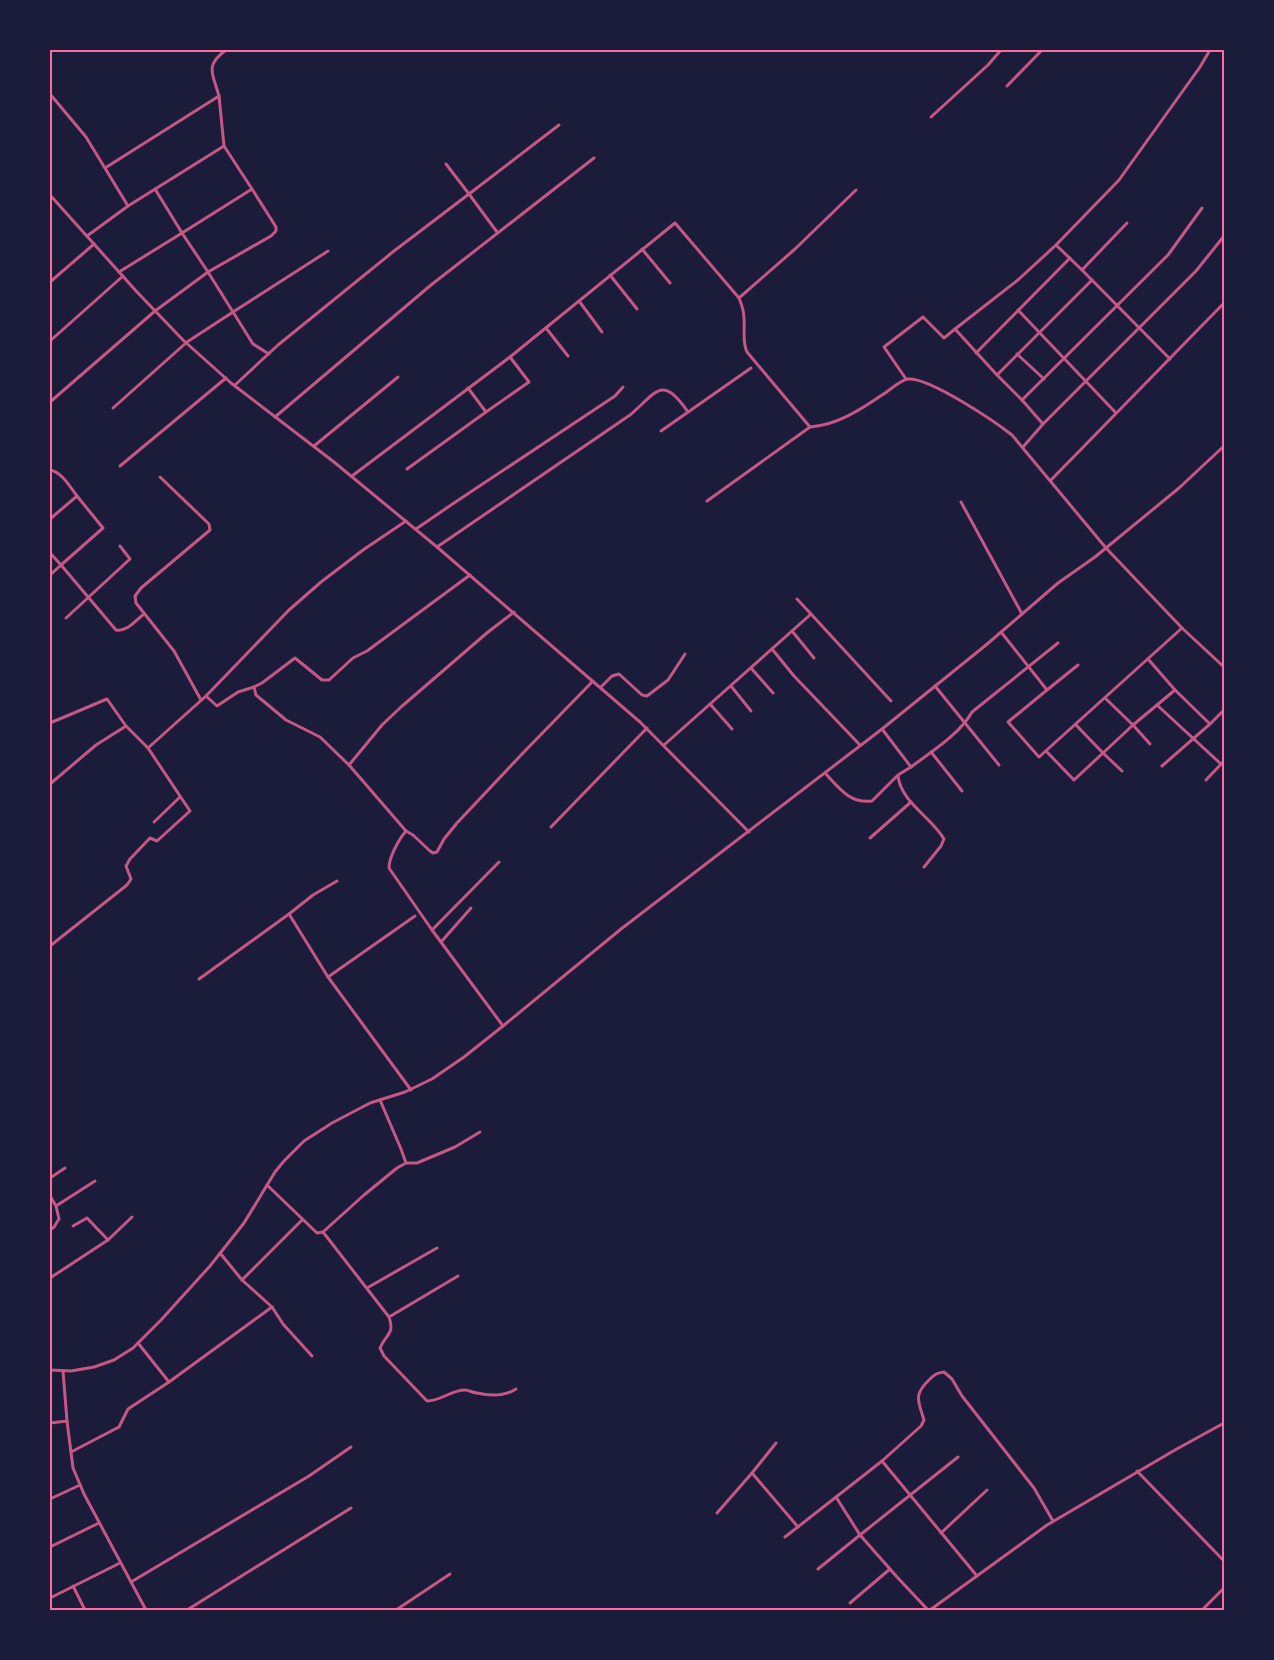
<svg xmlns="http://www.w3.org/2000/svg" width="1274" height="1660" font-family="Helvetica,sans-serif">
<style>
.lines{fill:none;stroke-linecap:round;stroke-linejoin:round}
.minor{stroke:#c65784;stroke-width:3}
.neatline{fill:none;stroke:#ff6b9d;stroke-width:2}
</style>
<rect width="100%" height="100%" fill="#1b1b3a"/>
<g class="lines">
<g class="minor">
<polyline points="1007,86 1042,50"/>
<polyline points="50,94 86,137 128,206 87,236"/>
<polyline points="931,117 988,65 1001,50"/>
<path d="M105 168 219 96C213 74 204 66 226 50"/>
<polyline points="155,189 182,233 252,189 224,146"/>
<polyline points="50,195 137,292 183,340 231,383 334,462 437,547 640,722 749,832"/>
<polyline points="128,206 224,146 219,96"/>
<polyline points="497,232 469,194 559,125"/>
<polyline points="1056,245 1119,180 1200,67 1210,50"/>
<polyline points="642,249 670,283"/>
<polyline points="1082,270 1170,359"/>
<polyline points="119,272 182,233 208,272 271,236 276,231 276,227 252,189"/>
<polyline points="610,275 637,309"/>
<polyline points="50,282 94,244"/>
<polyline points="579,301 602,332"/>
<polyline points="1018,310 1116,413"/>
<polyline points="546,328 568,356"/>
<polyline points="955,329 1019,279 1056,245 1082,270 1127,223"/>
<polyline points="50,341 123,276"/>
<polyline points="976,353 1070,258"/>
<polyline points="269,354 253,344 233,312 328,251"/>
<polyline points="1017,354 1044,379"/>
<polyline points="997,375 1022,400 1168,255 1202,208"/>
<polyline points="906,379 884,347 923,317 944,338 955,329 997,375 1092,280"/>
<polyline points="235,385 278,345 394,251 469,194 446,164"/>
<polyline points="468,388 486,412 529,382 510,357"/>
<polyline points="1022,400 1043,424 1196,271 1224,236"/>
<polyline points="50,402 155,311 208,272 233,312 187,342 113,408"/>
<polyline points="275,417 431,285 594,158"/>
<path d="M810 427 747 352C742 341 745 331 744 319 744 312 742 305 739 298L795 249 856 190"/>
<polyline points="661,431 751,368"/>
<polyline points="314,446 398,377"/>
<polyline points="1023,447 1043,424"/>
<polyline points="120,466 226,378"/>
<polyline points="407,469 486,412"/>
<path d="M50 470C62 472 70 487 77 496L50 519"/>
<polyline points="352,476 510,357 675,223 739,298"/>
<polyline points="160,477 209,524 210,530 141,588 135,596 136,603 174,651 201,700"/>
<polyline points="1051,480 1224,303"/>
<path d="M707 501 810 427C837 425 860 410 882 395 889 391 900 380 908 379 929 377 994 421 1012 435L1106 548 1182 628 1039 757 1008 722 1047 690"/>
<polyline points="961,502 1022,614"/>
<polyline points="416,529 454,503 615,396 623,387"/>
<path d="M437 547 630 415C657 392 662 374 688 412"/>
<polyline points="50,553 61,565 103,528 77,496"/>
<path d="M50 575 61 565 116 630C127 632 135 621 144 614"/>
<polyline points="797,599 811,614"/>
<polyline points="66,618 130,559 120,546"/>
<polyline points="1182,628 1224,667"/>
<polyline points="792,631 814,658"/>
<polyline points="1001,632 1047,690 1078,665"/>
<polyline points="772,649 794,676 860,745"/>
<polyline points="1148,659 1175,690"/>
<polyline points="751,668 773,693"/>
<polyline points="731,686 751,711"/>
<polyline points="935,686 999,765"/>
<polyline points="254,687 262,683 295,658 322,680 329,680 353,658 367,651 470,575"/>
<polyline points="601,687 612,676 619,674 642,695 647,696 668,680 685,654"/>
<polyline points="206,696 217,706 238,692 254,687 256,695 286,720 320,737 349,765"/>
<polyline points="1105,698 1133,725 1103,753 1122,771"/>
<polyline points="710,704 732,729"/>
<polyline points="1157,705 1221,764"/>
<polyline points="50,723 107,699 126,726 96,745 50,784"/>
<polyline points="126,726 148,748"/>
<polyline points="1150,744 1133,725 1175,690 1210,724 1224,710"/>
<polyline points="664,745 811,614 891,701"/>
<polyline points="1046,751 1074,780 1103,753 1076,725"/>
<polyline points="931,752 962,791"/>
<polyline points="1162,766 1210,724"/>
<path d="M911 767C931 752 960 734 972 712L1058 643"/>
<path d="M825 773C839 788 850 804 872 801L898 775 911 767 882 729"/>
<path d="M898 776C901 802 931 817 944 839L941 846 924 867"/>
<polyline points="1206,780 1224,761"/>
<polyline points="154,822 180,797"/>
<polyline points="551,827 647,728"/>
<polyline points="406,831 413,835 430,851 433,853 437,852 444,839 457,823 522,754 593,681"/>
<polyline points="870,838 911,802"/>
<polyline points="289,914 313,895 337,881"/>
<polyline points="432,930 499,862"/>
<polyline points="441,942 471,908"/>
<polyline points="50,946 127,885 131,879 126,866 130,859 150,838 157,841 190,811 148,748 206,696 289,610 321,582 363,550 406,521"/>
<polyline points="328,977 415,916"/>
<polyline points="199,979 289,914 328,977 411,1090"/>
<path d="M503 1026 432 930 389 868C389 857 399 839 406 831L349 765 382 725 401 707 488 632 514 612"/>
<polyline points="380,1100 401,1149 406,1163"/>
<polyline points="50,1178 65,1168"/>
<polyline points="267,1185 317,1233 323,1232 364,1195 397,1168 406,1163 417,1163 455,1147 480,1132"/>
<polyline points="50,1196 56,1206 59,1219 54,1227 50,1230"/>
<polyline points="56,1206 95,1181"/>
<polyline points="73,1226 87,1218 108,1240"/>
<polyline points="323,1232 389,1317 458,1276"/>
<polyline points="220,1253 242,1280 272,1307 283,1324 312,1356"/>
<polyline points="50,1278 108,1240 132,1217"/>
<polyline points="242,1280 302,1220"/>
<polyline points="367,1288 437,1248"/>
<path d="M389 1317C395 1334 386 1334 380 1348L384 1356 427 1401C441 1401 451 1390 465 1390 469 1390 473 1393 477 1393 490 1396 505 1396 516 1389"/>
<polyline points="138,1343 169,1382"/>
<polyline points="50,1370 71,1371 94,1367 114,1360 133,1348 161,1320 210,1266 244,1223 275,1172 284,1161 304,1141 332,1123 370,1103 405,1092 432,1079 464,1057 503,1026 621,929 882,729 986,645 1058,583 1095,557 1179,488 1224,446"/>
<polyline points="67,1421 73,1468 84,1494 146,1610"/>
<polyline points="50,1423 67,1421 63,1371"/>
<polyline points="71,1452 119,1427 128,1409 169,1382 272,1307"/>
<path d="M882 1461 921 1426 924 1420C918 1400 913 1395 930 1379 935 1374 937 1373 944 1372L952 1379 962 1396 1034 1488 1053 1521"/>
<polyline points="1137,1471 1224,1561"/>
<polyline points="752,1473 776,1443"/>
<polyline points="50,1499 80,1485"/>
<polyline points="717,1513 752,1473 798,1527"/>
<polyline points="941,1533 987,1490"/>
<polyline points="785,1537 882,1461 977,1576"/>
<polyline points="50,1547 99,1523"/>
<polyline points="818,1569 860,1535 836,1497"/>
<polyline points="131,1582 309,1476 351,1447"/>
<polyline points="73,1586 85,1610"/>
<polyline points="50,1598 120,1563"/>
<polyline points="850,1603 890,1569"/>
<polyline points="187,1610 351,1508"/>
<polyline points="396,1610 450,1574"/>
<polyline points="928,1610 897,1577 860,1535 958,1457"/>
<polyline points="930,1610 1047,1525 1175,1450 1224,1423"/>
<polyline points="1202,1610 1224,1588"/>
</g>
</g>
<rect width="1274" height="1660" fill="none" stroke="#1b1b3a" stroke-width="102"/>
<rect x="51" y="51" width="1172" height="1558" class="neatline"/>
</svg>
